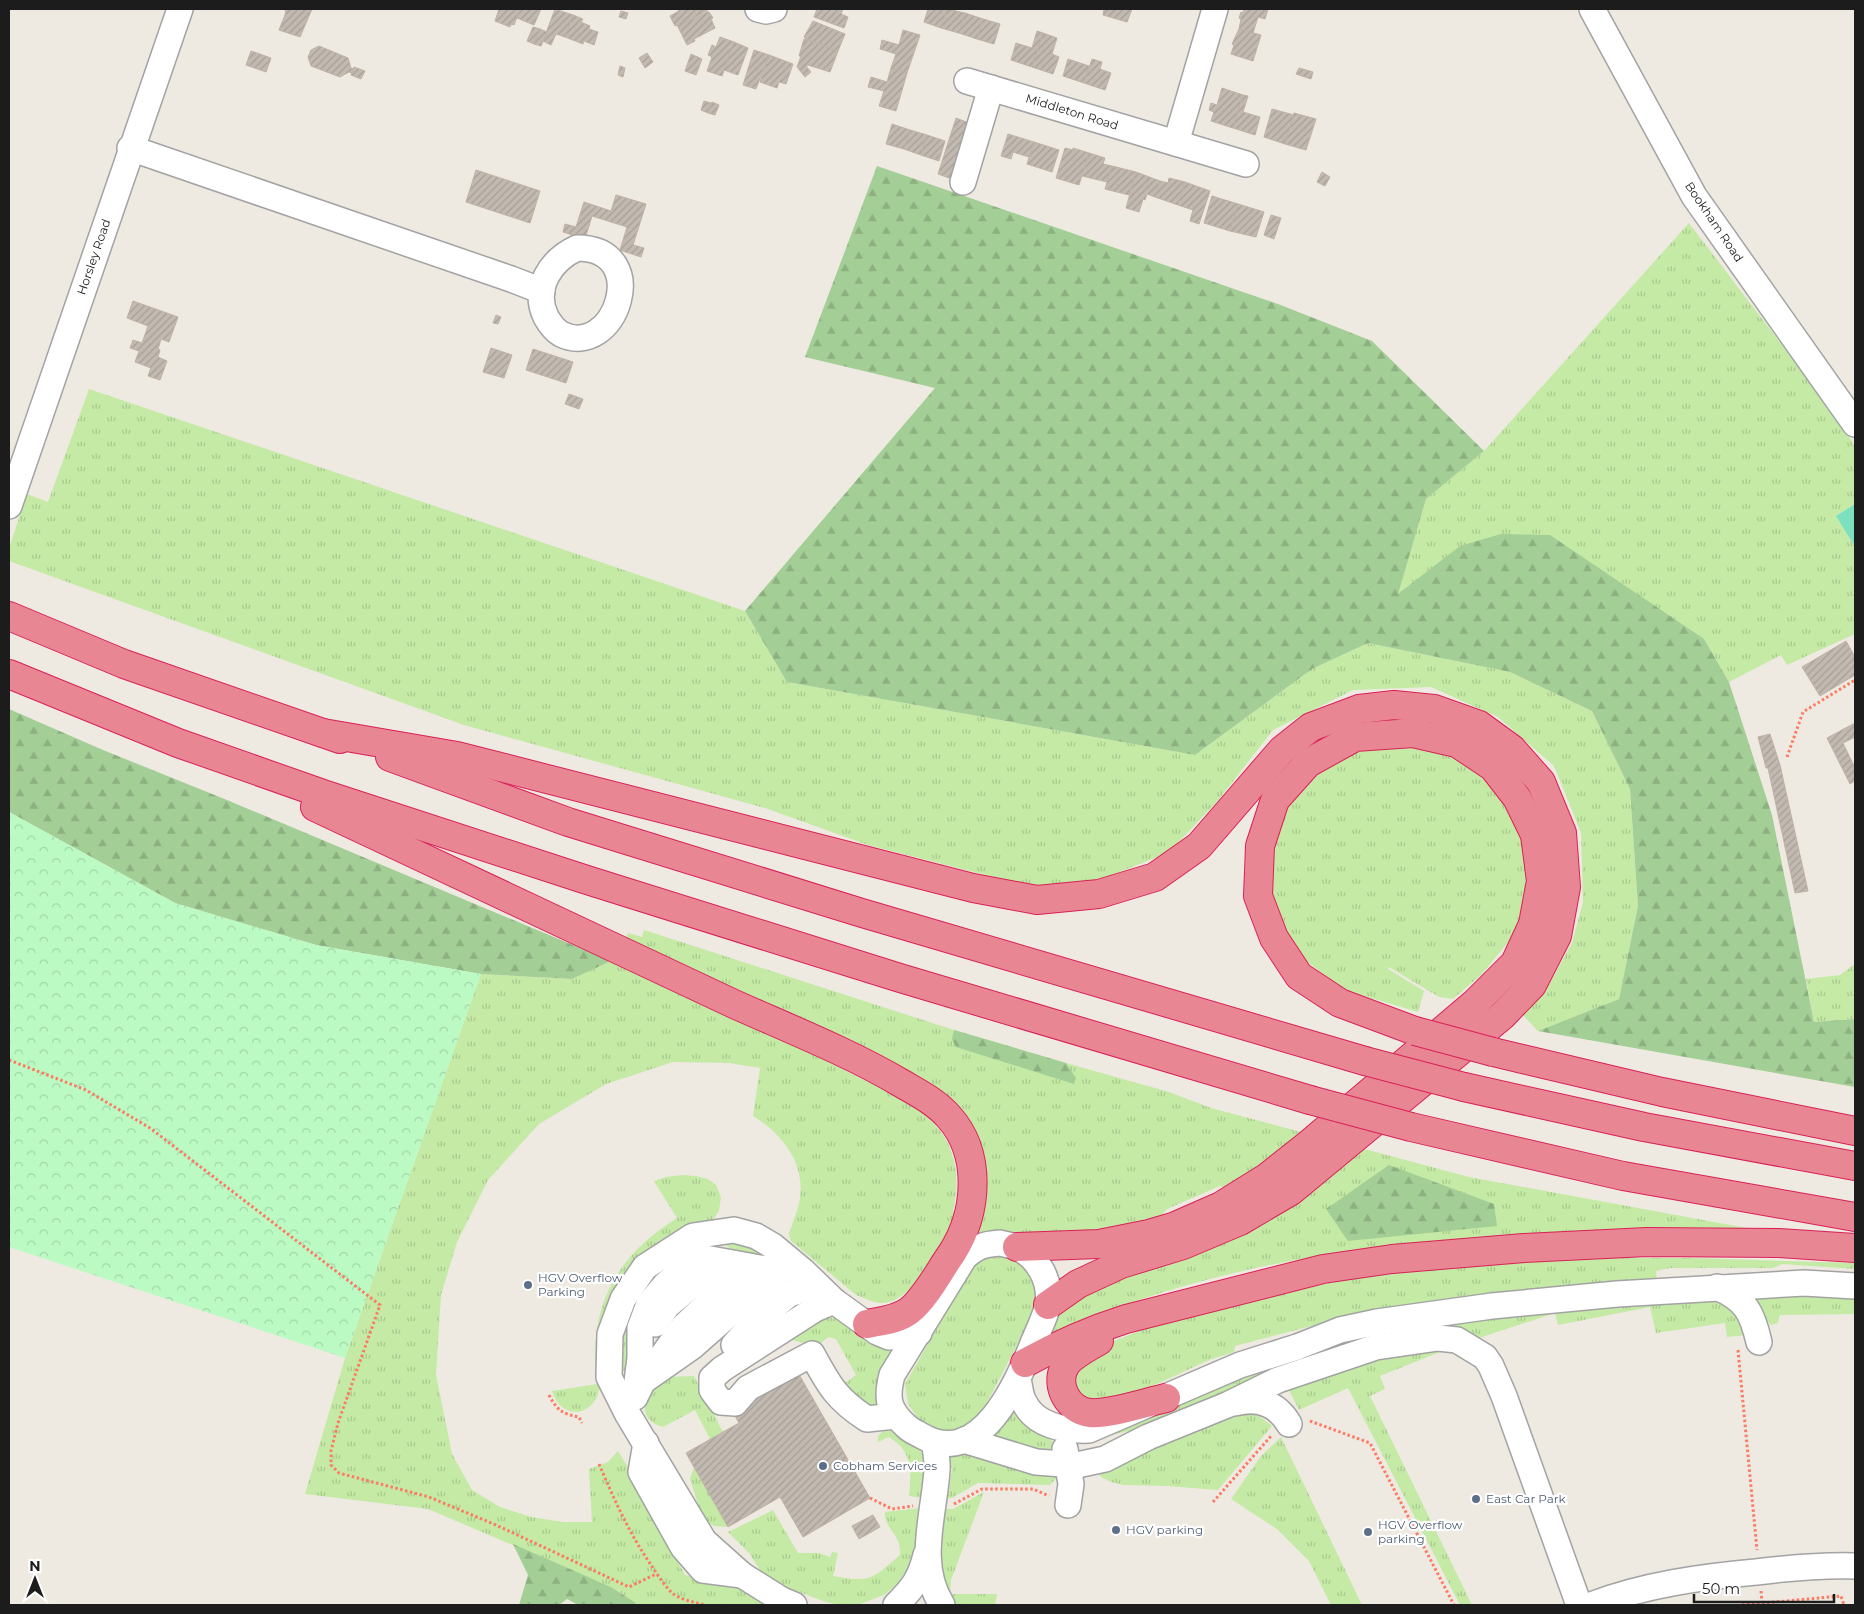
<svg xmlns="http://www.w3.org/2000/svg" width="1864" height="1614" font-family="Montserrat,sans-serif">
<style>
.grass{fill:url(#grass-tufts)}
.forest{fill:url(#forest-firs)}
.park{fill:url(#park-crowns)}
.pitch{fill:#7cdfbe}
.building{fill:url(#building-hatch);stroke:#c0b1a3}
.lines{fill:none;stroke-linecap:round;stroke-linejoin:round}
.minor-casing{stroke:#a3a3a3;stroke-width:28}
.highway-casing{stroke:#da2057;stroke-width:30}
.path{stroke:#fd7a63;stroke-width:3;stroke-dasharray:2.5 2.5;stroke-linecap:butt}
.minor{stroke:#fff;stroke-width:25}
.highway{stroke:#e88694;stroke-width:28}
.highway-bridge-casing{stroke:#da2057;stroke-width:30;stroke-linecap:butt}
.highway-bridge{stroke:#e88694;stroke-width:28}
.service-dot{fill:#5c6f8a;stroke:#fff;stroke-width:2}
.labels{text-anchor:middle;stroke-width:4.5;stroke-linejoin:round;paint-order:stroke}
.street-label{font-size:12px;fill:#1c1c1c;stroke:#fff}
.service-label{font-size:12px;fill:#4e5e75;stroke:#fff;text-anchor:start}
</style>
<defs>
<pattern id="grass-tufts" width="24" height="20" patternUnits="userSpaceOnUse" patternTransform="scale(1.25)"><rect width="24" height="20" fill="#c4eaa5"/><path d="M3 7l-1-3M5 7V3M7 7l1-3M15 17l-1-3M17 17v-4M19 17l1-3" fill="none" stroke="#a8c88d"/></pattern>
<pattern id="forest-firs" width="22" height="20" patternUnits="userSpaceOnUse" patternTransform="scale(1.25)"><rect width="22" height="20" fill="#a3ce95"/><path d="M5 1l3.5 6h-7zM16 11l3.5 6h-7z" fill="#8cb080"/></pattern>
<pattern id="park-crowns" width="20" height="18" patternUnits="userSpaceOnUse" patternTransform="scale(1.25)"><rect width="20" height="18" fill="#bcfac4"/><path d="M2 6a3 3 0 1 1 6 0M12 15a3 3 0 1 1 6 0" fill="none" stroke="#a1d6a8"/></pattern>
<pattern id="building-hatch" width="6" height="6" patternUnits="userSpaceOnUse" patternTransform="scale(1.25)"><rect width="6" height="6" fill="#c2bab1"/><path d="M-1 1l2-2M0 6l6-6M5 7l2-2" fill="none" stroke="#a69f98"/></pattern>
</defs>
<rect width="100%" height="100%" fill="#eeeae1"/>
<g class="grass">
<polygon points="1689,223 1836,416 1855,447 1855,504 1836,516 1855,547 1855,634 1787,665 1781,655 1729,682 1704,639 1397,595 1426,499 1484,451"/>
<polygon points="89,389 745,611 787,682 1195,755 1312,669 1368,643 1510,672 1592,711 1630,789 1638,906 1619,999 1538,1031 1521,1013 1547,988 1572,943 1583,902 1581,833 1554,766 1498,717 1431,687 1353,690 1273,730 1216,803 1168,853 1102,879 1040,889 868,845 765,808 464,725 9,561 9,548 27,494 48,502"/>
<polygon points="1409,743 1446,751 1480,770 1507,799 1524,833 1530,872 1524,910 1509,941 1482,974 1453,999 1439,997 1389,967 1388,969 1424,991 1418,1012 1344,990 1300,956 1275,912 1268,878 1271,843 1284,810 1305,781 1333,759 1370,745"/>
<path d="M644 930 954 1030 1066 1063 1169 1092 1211 1108 1301 1132 1248 1181 1233 1190 1220 1186 1167 1209 1156 1222 1117 1231 1025 1234 1013 1232H979L975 1227C979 1221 980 1215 982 1209 992 1173 983 1132 956 1104 945 1093 932 1086 918 1078L626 938 628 933 642 937Z"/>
<path d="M611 961C691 997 770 1032 848 1072 878 1088 916 1101 938 1128 957 1151 960 1183 953 1211L961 1215C945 1240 914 1303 882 1303 873 1303 864 1298 856 1295L791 1241 789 1235C792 1223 798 1211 800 1198 805 1162 782 1134 753 1116L760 1068 729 1063 673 1062 606 1084 539 1124 488 1180 457 1242 441 1295 436 1375 452 1454 472 1490 500 1507 531 1517 563 1522H592L589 1469 608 1462 618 1451 661 1520 659 1528 685 1575 736 1587 765 1605H639L611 1587 428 1509 305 1494 345 1358 481 974 572 979Z"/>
<polygon points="1855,964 1855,1019 1814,1022 1806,979 1840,975"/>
<path d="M1361 1148 1469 1177 1752 1229 1750 1232C1694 1225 1634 1232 1577 1235 1505 1238 1433 1240 1362 1249 1278 1261 1192 1280 1113 1309 1089 1318 1067 1332 1045 1343L1057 1311 1072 1295Z"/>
<path d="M682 1175 696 1176 708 1179 716 1185 721 1197 719 1211 712 1221 687 1227 671 1234 637 1262 597 1397C585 1420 559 1415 552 1391L597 1384C587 1310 614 1257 677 1218L654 1181 666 1177Z"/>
<path d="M718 1240 734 1241 761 1251C741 1259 734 1250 718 1240Z"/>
<polygon points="1006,1255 1023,1262 1031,1277 1038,1305 991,1395 975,1423 952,1433 928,1432 908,1404 905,1384 972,1267 986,1257"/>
<polygon points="1608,1258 1692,1258 1855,1263 1855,1269 1782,1264 1773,1268 1670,1268 1656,1271 1657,1280 1350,1316 1235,1346 1234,1352 1209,1360 1133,1395 1095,1406 1076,1395 1074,1376 1079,1365 1109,1343 1139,1331 1183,1317 1346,1279 1397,1271 1492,1264"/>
<polygon points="1855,1291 1855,1314 1780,1315 1778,1323 1771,1325 1745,1296"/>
<polygon points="1711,1294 1734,1306 1747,1335 1727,1337 1725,1323 1656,1333 1650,1307 1558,1325 1555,1313 1476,1339 1446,1334 1156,1426 1114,1434 1113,1428 1287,1354 1347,1337 1526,1310"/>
<polygon points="826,1318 839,1318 899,1345 883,1371 876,1406 872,1408 850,1391 845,1383 856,1375 836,1339 828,1337 818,1346 791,1340"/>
<polygon points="625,1322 628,1322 627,1371 621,1370 621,1338"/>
<polygon points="1445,1350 1380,1376 1385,1389 1370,1396 1472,1605 1460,1605 1348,1388 1299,1410 1288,1388 1379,1354"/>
<path d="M694 1376 723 1432 710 1439 695 1410 663 1427C645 1422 643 1411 645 1394L667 1377Z"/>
<polygon points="1008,1405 1016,1408 1055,1444 1059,1458 1004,1442 993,1433"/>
<polygon points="1247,1411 1262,1418 1272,1426 1218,1490 1167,1486 1124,1485 1111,1482 1101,1477 1096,1470 1213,1416"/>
<path d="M883 1431H891L918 1447 925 1459 927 1477 923 1498 909 1496C911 1480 912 1461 902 1448 899 1444 893 1440 889 1437L878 1442V1436Z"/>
<polygon points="1281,1437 1362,1605 1331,1605 1309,1561 1277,1529 1231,1499 1261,1456"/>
<polygon points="948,1454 970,1455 1063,1471 1050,1485 978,1483 952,1498 948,1498 952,1469"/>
<polygon points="694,1467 728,1527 714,1526 702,1517 690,1479"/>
<polygon points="984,1492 951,1580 950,1594 997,1594 995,1605 955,1605 951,1600 939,1566 945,1509 953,1509"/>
<path d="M921 1508 915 1551 908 1568 897 1584 884 1595 860 1604 839 1605 823 1601 773 1582 762 1573 749 1553 728 1532 773 1510 798 1553H819L830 1557 832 1552 838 1553 833 1576C871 1583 872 1579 900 1555 902 1534 883 1528 885 1512Z"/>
</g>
<g class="forest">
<polygon points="877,166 1278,304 1372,341 1484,451 1426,499 1398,594 1460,546 1501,534 1550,535 1704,639 1729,682 1772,815 1814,1022 1855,1019 1855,1087 1538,1031 1619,999 1638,906 1630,789 1592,711 1510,672 1368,643 1312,669 1195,755 787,682 745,611 935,388 805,357"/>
<polygon points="9,709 103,750 227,800 611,961 572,979 481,974 316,945 175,903 9,812"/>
<polygon points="954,1030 1066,1063 1076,1078 1074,1084 956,1047 952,1039"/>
<polygon points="1389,1165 1494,1204 1497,1226 1348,1241 1326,1209"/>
<polygon points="513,1544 611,1587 636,1603 635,1605 578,1605 567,1599 559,1605 519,1605 528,1575"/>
</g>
<polygon class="park" points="9,812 175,903 316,945 481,974 345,1358 9,1247"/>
<polygon class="pitch" points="1855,504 1855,547 1836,516"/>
<g class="building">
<polygon points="283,9 312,9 300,37 279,30 285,15 286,11"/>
<polygon points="499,9 520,9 514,25 511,24 510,27 495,21"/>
<polygon points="520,9 541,9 534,25 517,18"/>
<polygon points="555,9 573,15 565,37 556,34 551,45 543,41"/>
<polygon points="678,9 707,9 708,10 678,27 677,25 675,26 670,16 679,11"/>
<polygon points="817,9 843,9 841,14 848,17 844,28 814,17"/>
<polygon points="928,9 947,9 941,28 924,22"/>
<polygon points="947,9 965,13 959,33 941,28"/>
<polygon points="1104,9 1132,9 1127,22 1103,15"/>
<polygon points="1244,9 1268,9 1265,19 1258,17 1253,33 1239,29 1241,19 1239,18 1241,12 1243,13"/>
<polygon points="621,11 628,13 626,19 619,17"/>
<polygon points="707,12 709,12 713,18 711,19 715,28 694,39 695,41 687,45 678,27"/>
<polygon points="965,13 983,19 977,39 959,33"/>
<polygon points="573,15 583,19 581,22 590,26 589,29 598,32 594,45 584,41 583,44 565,37"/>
<polygon points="983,19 1000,24 994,44 977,39"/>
<polygon points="813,21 845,34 838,51 806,39 804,37"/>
<polygon points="533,27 540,29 534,44 527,41"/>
<polygon points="540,29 547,32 541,46 534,44"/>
<polygon points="1239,29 1261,35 1253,61 1231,54 1234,45 1232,44"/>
<polygon points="903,30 920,35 907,73 891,68 896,54 880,49 882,40 899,45"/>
<polygon points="1037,31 1043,33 1032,67 1011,60 1016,43 1032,48"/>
<polygon points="1043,33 1057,38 1052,54 1059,57 1053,74 1032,67"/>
<polygon points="720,37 734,42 722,76 707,71 712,57 708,55 712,45 716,47"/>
<polygon points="804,39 838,51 830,72 808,65 806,66 811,72 805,77 797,67 801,56 799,56"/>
<polygon points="734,42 748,48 738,75 724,70"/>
<polygon points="319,46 348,58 351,68 353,69 352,73 349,72 340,77 311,66 308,57 311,50"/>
<polygon points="754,50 769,55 756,89 743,85"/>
<polygon points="251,51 271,58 266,72 246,65"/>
<polygon points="647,53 653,62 645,68 639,58"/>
<polygon points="691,54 702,59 696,75 685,71"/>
<polygon points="769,55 793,64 786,84 779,82 777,88 760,82"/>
<polygon points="1068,59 1089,66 1084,83 1063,76"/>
<polygon points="1092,59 1102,62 1100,69 1111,73 1105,90 1084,83"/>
<polygon points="620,66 625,68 623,77 618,75"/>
<polygon points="354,67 365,71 361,79 351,75"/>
<polygon points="891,68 907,73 896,111 879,106 884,91 868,87 871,77 887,82"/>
<polygon points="1299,68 1313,72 1311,79 1296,74"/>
<polygon points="1222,88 1243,95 1233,128 1211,121 1214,112 1209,110 1211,103 1217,105"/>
<polygon points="1243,95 1248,96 1243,112 1260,117 1255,135 1233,128"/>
<polygon points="704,101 711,103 708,113 701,110"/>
<polygon points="712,102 719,105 715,115 708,113"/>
<polygon points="1272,109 1294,115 1285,144 1264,137"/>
<polygon points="1294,113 1316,119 1306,150 1285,144"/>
<polygon points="956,118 969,123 952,179 938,174"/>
<polygon points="892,124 910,130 904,149 886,144"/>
<polygon points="910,130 927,135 921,155 904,149"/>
<polygon points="1008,134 1034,142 1029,157 1013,152 1011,159 1001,156"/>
<polygon points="927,135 945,141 939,161 921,155"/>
<polygon points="1034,142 1059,150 1052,172 1027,164"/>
<polygon points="1065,148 1073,150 1073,148 1089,153 1079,185 1056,178"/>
<polygon points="1089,153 1105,158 1103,164 1112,166 1107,182 1082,176"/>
<polygon points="1112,166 1136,172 1129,195 1105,189"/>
<polygon points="476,170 540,191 530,223 466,202"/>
<polygon points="1136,172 1160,181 1155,197 1147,194 1145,200 1143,199 1139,212 1126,208"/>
<polygon points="1322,172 1330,177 1325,186 1317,182"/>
<polygon points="1169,178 1185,182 1178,205 1155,197 1160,181 1168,183"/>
<polygon points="1185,182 1210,191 1199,224 1190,221 1193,210 1178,205"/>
<polygon points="616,195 646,204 633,245 644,248 641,257 620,250 627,227 592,216 585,239 563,232 565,224 576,227 584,202 611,211"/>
<polygon points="1212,196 1238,204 1230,231 1204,223"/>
<polygon points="1238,204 1264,212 1256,237 1230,231"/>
<polygon points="1271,215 1281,218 1274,239 1264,235"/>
<polygon points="133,301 178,317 169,342 161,339 158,349 160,350 158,357 167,361 160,380 148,376 151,368 135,362 139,351 130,348 133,340 142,343 148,326 127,318"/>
<polygon points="496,315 501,317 498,324 493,323"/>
<polygon points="491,348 512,355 504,378 483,372"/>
<polygon points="533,349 573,362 566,383 526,370"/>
<polygon points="569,394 583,399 579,409 565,404"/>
<polygon points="1846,641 1855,657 1855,675 1820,696 1802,667"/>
<polygon points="1855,723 1855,737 1843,743 1855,768 1855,781 1850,784 1827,738"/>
<polygon points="1770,734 1780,765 1808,891 1795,893 1768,768 1766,768 1758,737"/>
<polygon points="797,1371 870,1498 803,1537 780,1497 728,1527 686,1453 739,1423 731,1409"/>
<polygon points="873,1515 880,1527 859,1539 852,1526"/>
</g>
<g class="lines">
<g class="minor-casing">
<g id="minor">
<polyline points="758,9 766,11 774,9"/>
<polyline points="1592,9 1694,196 1855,424"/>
<polyline points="967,81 1246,164"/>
<polyline points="1176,143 1215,9"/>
<polyline points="130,148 511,279 542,291"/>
<polyline points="963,182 991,88"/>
<path d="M577 248C654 248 615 361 561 334 554 330 550 324 546 317 532 288 551 260 577 248Z"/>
<polyline points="9,506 180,9"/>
<path d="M1000 1243C1006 1245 1013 1245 1018 1248 1034 1255 1046 1273 1048 1290 1051 1307 1040 1326 1034 1341 1018 1382 980 1470 922 1436 917 1433 911 1431 906 1426 888 1410 886 1398 892 1375L964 1258C975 1247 984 1244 1000 1243Z"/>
<path d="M1717 1287C1746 1300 1752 1312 1759 1342"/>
<path d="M834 1301 815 1309 722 1369 712 1378V1390L721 1402 735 1403 748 1388 812 1354C829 1385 836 1399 867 1419L895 1416"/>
<polyline points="655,1324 667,1306 704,1275 726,1268"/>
<polyline points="734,1345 755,1322 789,1294 805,1289 821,1289"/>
<polyline points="657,1363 683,1327 720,1292 749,1286"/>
<path d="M1018 1379C1020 1387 1020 1395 1024 1402 1035 1426 1066 1431 1089 1430L1240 1365 1297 1347 1340 1330 1377 1322 1492 1306 1617 1294 1804 1283 1855 1286"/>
<polyline points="635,1397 640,1358 640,1328 649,1304 665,1285 692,1262 705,1258 760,1268 785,1269"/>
<polyline points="635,1397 643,1381 693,1346 771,1277 785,1269 790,1268"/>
<path d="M1235 1403C1258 1397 1277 1403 1289 1424"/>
<polyline points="964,1440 1036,1462 1077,1465 1105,1459 1148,1437 1227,1405 1278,1380 1376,1347 1438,1338 1457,1340 1485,1357 1491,1366 1504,1396 1579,1605"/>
<polyline points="646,1443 641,1472 683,1547 703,1570 742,1575"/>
<path d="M935 1443C935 1452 938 1461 937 1470 934 1516 916 1564 942 1605"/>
<polyline points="1065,1449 1071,1484 1068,1505"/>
<polyline points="794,1605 782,1600 742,1575 704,1541 627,1413 609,1377 610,1334 623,1299 645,1267 693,1236 734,1230 756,1236 773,1246 803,1271 834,1301 877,1332 889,1337 919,1333"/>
<path d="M896 1605C913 1588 920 1579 926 1555"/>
<path d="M1591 1605C1644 1585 1700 1577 1756 1572 1789 1568 1822 1565 1855 1566"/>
</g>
</g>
<g class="highway-casing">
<g id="highway">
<polyline points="9,616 124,664 340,739"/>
<polyline points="9,674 178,743 323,794 587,880 900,978 1310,1100"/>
<polyline points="323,733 457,756 973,888 1037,900 1099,894 1155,877 1199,846 1282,750 1311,727 1359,709 1394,705 1434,709 1479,725 1512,749 1541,782 1562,833 1566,887 1557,936 1532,985 1502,1016 1291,1191 1240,1221 1183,1245 1121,1264 1078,1284 1048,1305"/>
<polyline points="390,757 568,822 862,913 1365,1061"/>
<path d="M315 807C455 872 594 939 734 1004 790 1029 848 1052 901 1083 918 1093 936 1102 949 1117 982 1154 978 1212 952 1253 940 1270 925 1299 909 1311 897 1320 881 1321 867 1324"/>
<polyline points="1493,1052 1662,1092 1855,1131"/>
<polyline points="1464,1087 1644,1127 1855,1166"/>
<polyline points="1411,1127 1623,1176 1855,1217"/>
<polyline points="1017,1247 1099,1244 1149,1234 1173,1227 1221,1206 1266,1178 1309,1144 1475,1003 1515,963 1533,924 1541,881 1535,835 1517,798 1493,767 1457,743 1413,733 1355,737 1308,763 1275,800 1260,846 1258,896 1274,938 1299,976 1340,1003 1415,1031"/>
<path d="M1099 1341C1090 1346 1070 1357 1065 1366 1054 1386 1069 1411 1090 1413 1108 1415 1147 1402 1166 1398"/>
<path d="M1025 1363C1057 1345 1091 1330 1126 1319L1323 1269 1392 1259 1524 1248 1647 1242 1779 1243 1855 1248"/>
</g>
</g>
<g class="path">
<polyline points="1787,757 1803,712 1855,680"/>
<polyline points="9,1060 86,1090 150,1128 380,1305 338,1423 331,1451 331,1465 339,1473 429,1497 496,1525 629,1587 656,1574"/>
<polyline points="1738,1350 1757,1550"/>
<path d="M549 1395C557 1410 562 1414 579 1417L582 1423"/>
<polyline points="1310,1421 1370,1443 1454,1605"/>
<path d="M599 1464C614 1499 629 1533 651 1565 657 1574 664 1585 672 1593 681 1600 694 1602 705 1605"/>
<polyline points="870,1498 892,1509 913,1506"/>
<polyline points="1213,1502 1272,1435"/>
<polyline points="954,1504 982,1489 1033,1489 1049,1496"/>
<polyline points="1761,1591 1762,1603"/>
<polyline points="1742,1605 1841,1596 1844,1605"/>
</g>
<use href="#minor" class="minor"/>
<use href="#highway" class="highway"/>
<g class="highway-bridge-casing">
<g id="highway-bridge">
<polyline points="1415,1031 1493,1052"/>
<polyline points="1365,1061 1464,1087"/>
<polyline points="1310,1100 1411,1127"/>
</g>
</g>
<use href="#highway-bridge" class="highway-bridge"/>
</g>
<g class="service-dot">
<circle cx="528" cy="1285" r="5"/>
<circle cx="823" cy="1466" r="5"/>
<circle cx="1476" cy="1499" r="5"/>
<circle cx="1116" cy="1530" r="5"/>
<circle cx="1368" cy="1532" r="5"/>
</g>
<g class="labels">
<g class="street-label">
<text transform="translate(1072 112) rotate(17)" y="4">Middleton Road</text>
<text transform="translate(1714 222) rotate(56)" y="4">Bookham Road</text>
<text transform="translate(94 257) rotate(-71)" y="4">Horsley Road</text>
</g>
<g class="service-label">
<text x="538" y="1282">HGV Overflow<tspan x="538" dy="14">Parking</tspan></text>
<text x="833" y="1470">Cobham Services</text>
<text x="1486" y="1503">East Car Park</text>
<text x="1378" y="1529">HGV Overflow<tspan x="1378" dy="14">parking</tspan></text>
<text x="1126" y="1534">HGV parking</text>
</g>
</g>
<rect width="1864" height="1614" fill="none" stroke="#1c1c1c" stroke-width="20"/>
<g transform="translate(35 1579)" stroke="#ffffff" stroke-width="4" paint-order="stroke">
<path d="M0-4L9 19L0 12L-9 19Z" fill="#1c1c1c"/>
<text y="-8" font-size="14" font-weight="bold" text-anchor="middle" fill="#1c1c1c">N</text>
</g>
<path d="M1694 1594v8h140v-8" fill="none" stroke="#1c1c1c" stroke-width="2.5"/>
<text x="1702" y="1594" font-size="15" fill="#1c1c1c" stroke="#ffffff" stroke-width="4" paint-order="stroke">50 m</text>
</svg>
